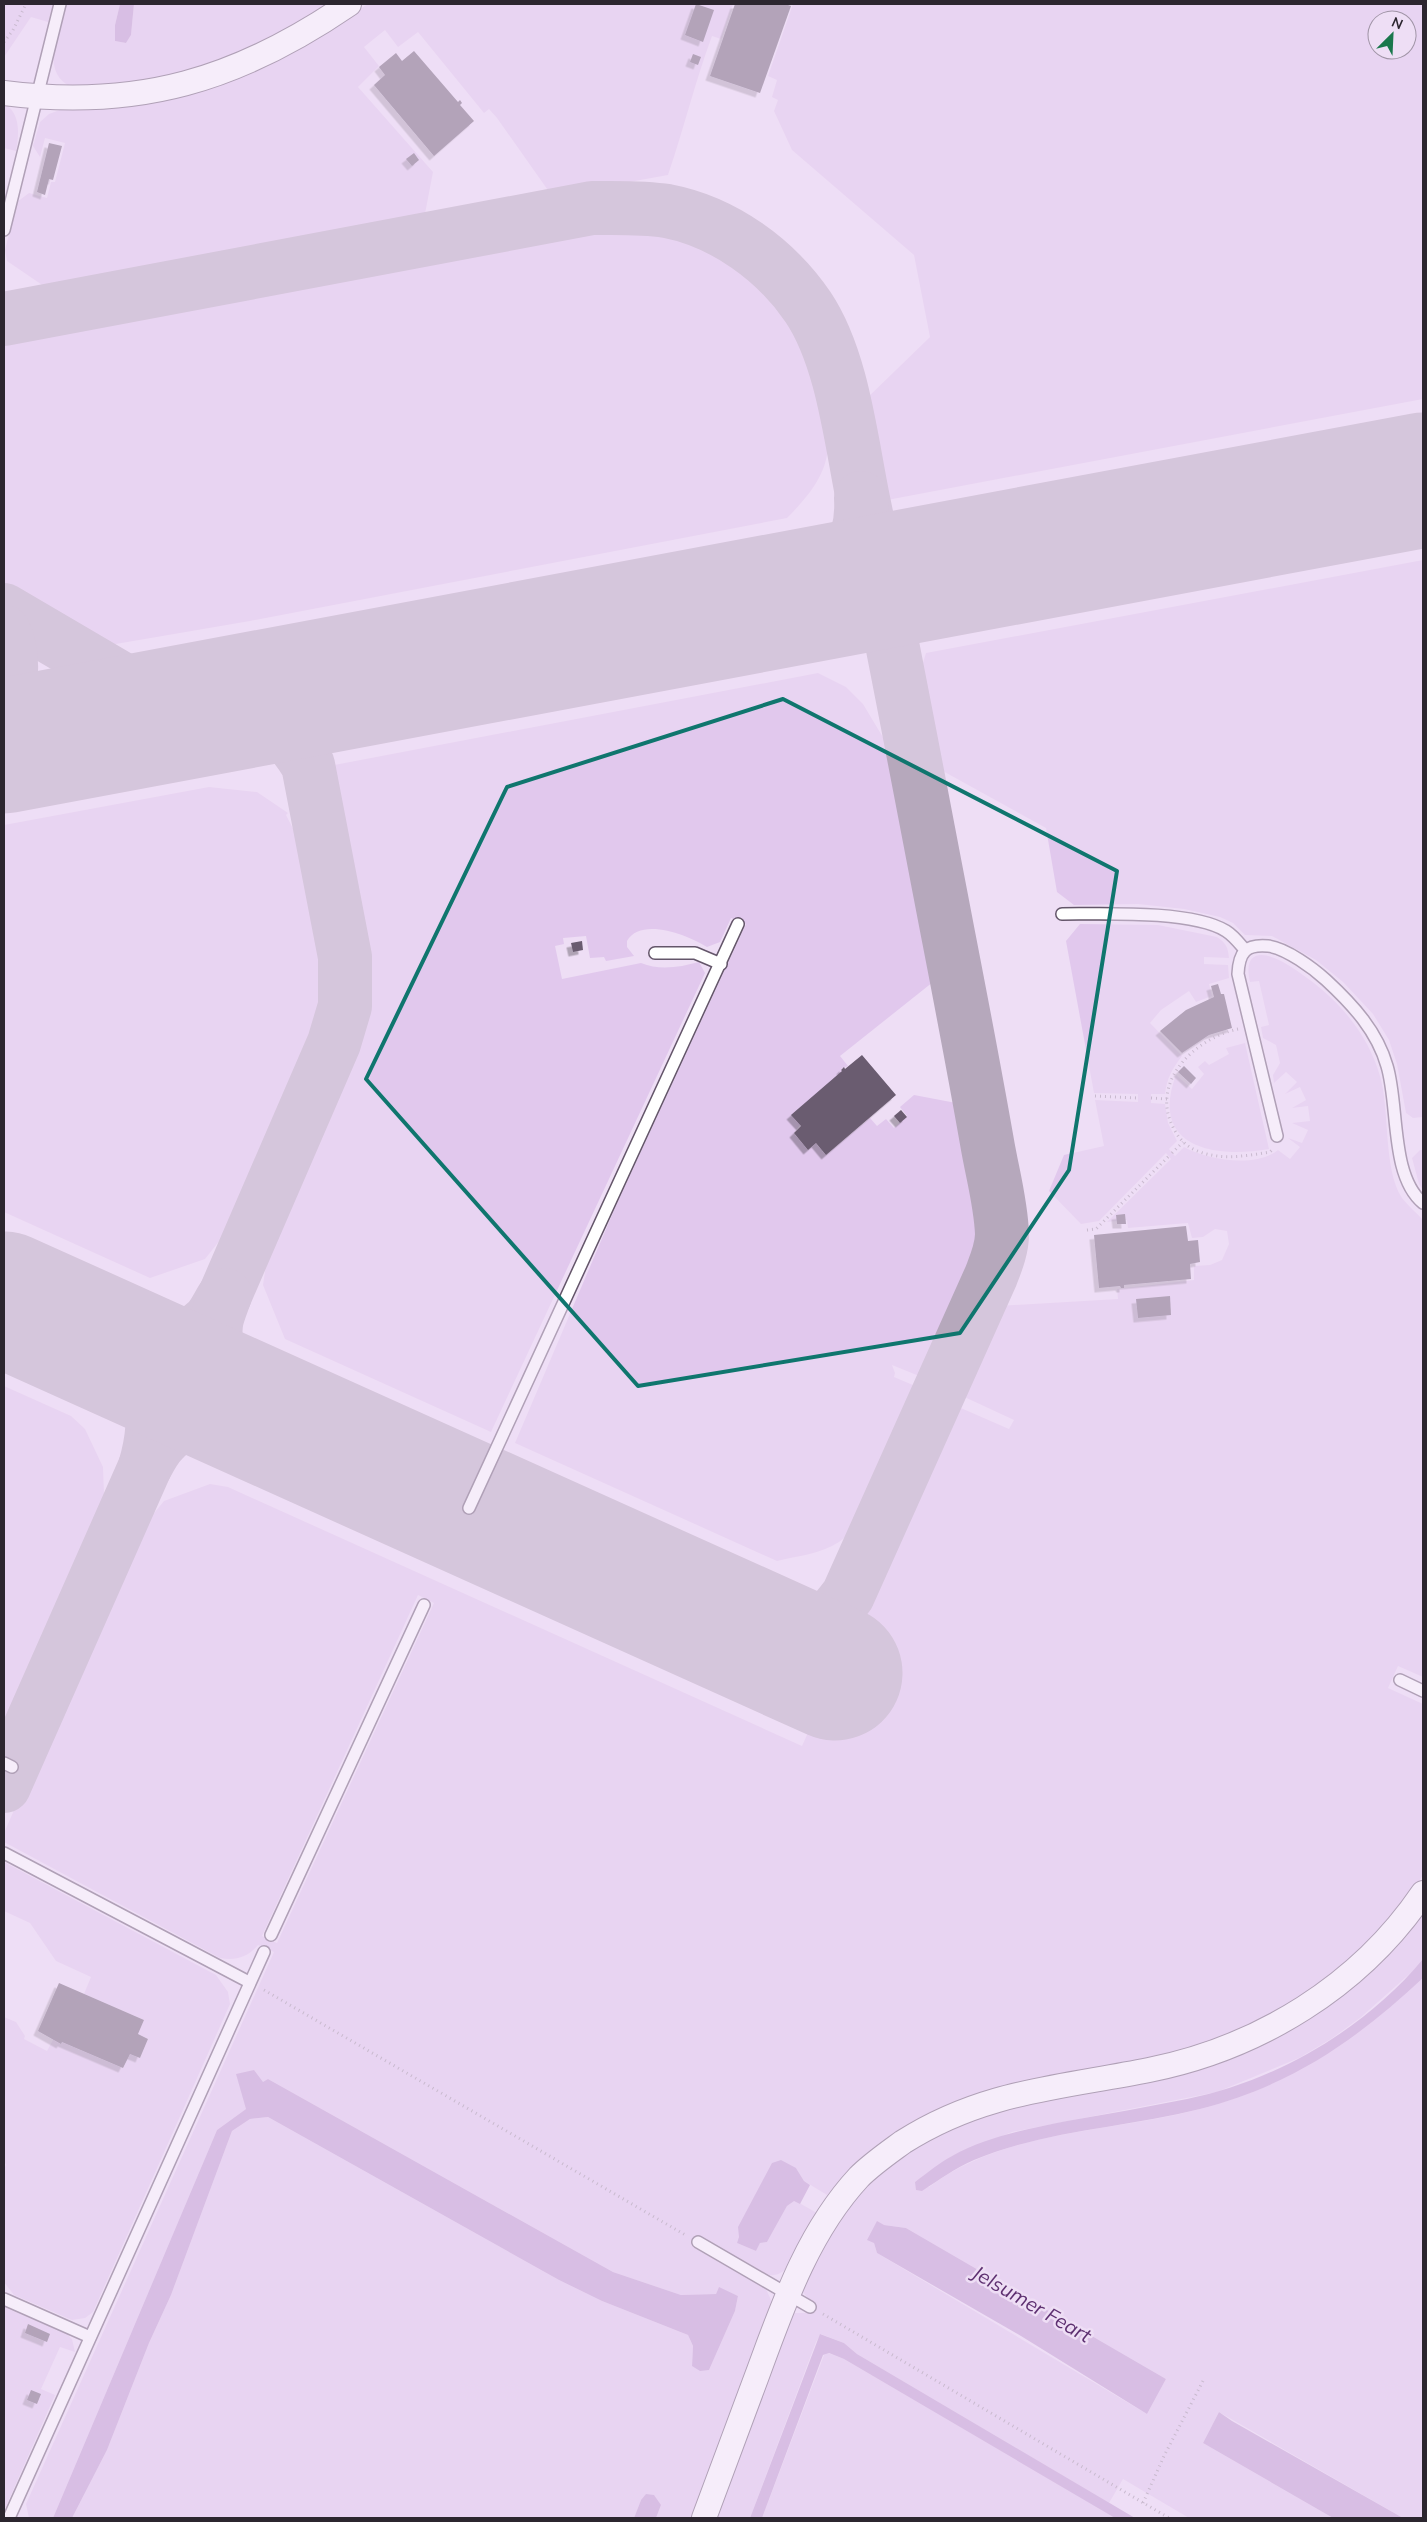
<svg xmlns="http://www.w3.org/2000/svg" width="1427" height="2522" font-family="Mulish,sans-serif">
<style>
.green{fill:#e1c8ed;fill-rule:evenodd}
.water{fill:#bd98ce}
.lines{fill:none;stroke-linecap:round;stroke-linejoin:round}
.taxiway{stroke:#b6a8bc;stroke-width:54}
.runway{stroke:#b6a8bc;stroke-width:135}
.building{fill:#6a5c70;filter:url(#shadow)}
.lane-casing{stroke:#64566a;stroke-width:14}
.street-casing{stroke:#64566a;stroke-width:26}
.path{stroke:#9a8e9f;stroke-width:3;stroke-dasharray:1 4;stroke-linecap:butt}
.lane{stroke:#fff;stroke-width:11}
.street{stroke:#fff;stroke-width:24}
.marked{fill:none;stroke:#0f766e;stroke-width:4;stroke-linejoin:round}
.labels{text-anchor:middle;stroke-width:5;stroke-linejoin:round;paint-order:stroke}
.water-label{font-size:20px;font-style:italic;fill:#5e3071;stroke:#eedef5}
</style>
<defs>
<filter id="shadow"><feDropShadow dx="-4.5" dy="4.5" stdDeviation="0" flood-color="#0004"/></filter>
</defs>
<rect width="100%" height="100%" fill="#eedef5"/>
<g class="green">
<polygon points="4,4 53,4 48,22 31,17 4,57"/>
<path d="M66 4H120L115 25V41L126 43 131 35 134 4H330L282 33 194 72 120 86 71 87C39 71 59 30 66 4Z"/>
<path d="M368 4H733L721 39 712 36C695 82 684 128 668 175L552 196 497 118 489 109 484 113 418 32 398 47 385 30 364 47 379 66 358 87 433 172 424 219 51 291 7 261 5 250 17 202 29 193 47 198 51 182H55L65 143 45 138 40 157 33 146 40 122 49 114 65 108 143 104 197 93 226 83 267 67Z"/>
<path d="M793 4H1423V399L882 501 863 402 930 337 914 255 792 150 774 111 778 100 772 97 777 80 768 76ZM1377 20H1407V50H1377Z"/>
<path d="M4 103C21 114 19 134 16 151L4 148Z"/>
<path d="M624 226C723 231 798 292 821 389 835 450 832 473 787 518L250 621 104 646 86 631 4 583V337L461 251 589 228Z"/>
<polygon points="1423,560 1423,1117 1413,1118 1406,1113 1397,1064 1389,1040 1373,1014 1343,982 1316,960 1272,936 1245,935 1233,923 1220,917 1184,909 1138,904 1074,905 1057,892 1046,828 941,770 921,669 926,653"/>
<path d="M818 673 846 687 863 704 887 744 933 982 840 1056 848 1066 841 1069 842 1071 794 1133 808 1150 816 1143 826 1155 870 1118 877 1126 886 1119 894 1128 907 1116 900 1107 914 1095 956 1103 980 1230 977 1262 924 1378 892 1365 895 1373 894 1377 920 1388C904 1423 867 1524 839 1542 821 1554 797 1556 777 1561L515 1443 615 1208 746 924 731 918 720 942 707 947C690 936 641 916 627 941V947L634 956 606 961 604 957 590 958 586 936 563 938 564 944 555 946 562 979 641 963C660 971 680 967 699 962L705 973 491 1432 285 1339 263 1285 270 1238 356 1036 363 1013 366 981 329 766Z"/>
<polygon points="209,787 257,792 288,813 286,815 307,856 325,952 328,979 323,1017 235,1221 205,1259 150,1278 4,1212 4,825"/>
<path d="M1080 924 1158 925 1217 937C1226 943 1228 947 1229 958L1204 957V964L1228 965 1229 978 1209 984 1212 996 1196 1002 1189 991 1161 1010 1150 1023 1182 1056C1172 1069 1167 1078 1165 1094H1151V1103L1165 1104 1168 1123 1177 1141 1169 1149 1175 1156 1184 1147C1207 1160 1256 1168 1278 1150L1290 1159 1300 1147 1288 1138 1302 1143 1308 1130 1292 1123 1310 1121 1308 1106 1292 1108 1306 1100 1300 1087 1285 1094 1297 1082 1286 1072 1274 1083 1273 1075 1280 1063 1276 1045 1263 1038 1261 1027 1269 1025 1259 981 1250 982C1242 948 1266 951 1288 965 1330 991 1366 1027 1380 1076 1390 1110 1383 1169 1402 1198 1408 1206 1417 1213 1423 1220V1677L1398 1666 1388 1688 1423 1704V1875C1372 1956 1294 2013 1203 2043 1192 2047 1180 2053 1168 2055 1093 2072 1010 2074 941 2109 917 2120 885 2142 864 2157 851 2168 839 2183 827 2195L804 2181 796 2168 737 2243 756 2251 760 2243 767 2242 787 2206 794 2200 817 2213 789 2266C783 2272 778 2276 769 2275L699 2236 693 2247 766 2289 771 2300V2308L693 2518H656L661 2505 641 2500 634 2518H72L107 2450 149 2343 171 2295 232 2131 250 2119 268 2117 559 2280 602 2301 688 2335 693 2346 692 2366 709 2370 735 2311 738 2296 719 2288 716 2294 681 2295 613 2272 268 2079 246 2109 217 2130 53 2518H29L26 2504 274 1952 258 1945C248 1957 236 1961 220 1958L4 1842V1833L133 1539 164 1501 210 1484 228 1487 802 1746 954 1405 1009 1429 1014 1420 958 1394 998 1306 1118 1299 1117 1289 1194 1280V1266L1210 1265 1222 1260 1229 1244 1227 1231 1215 1229 1203 1237 1192 1238 1188 1223 1128 1228 1127 1220 1107 1222 1171 1159 1166 1153 1099 1221 1081 1224 1049 1191 1064 1155 1104 1146 1095 1100 1138 1102V1094L1094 1093 1066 941ZM418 1595 434 1603 277 1943 262 1936Z"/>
<path d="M1245 1043 1269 1149C1214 1159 1149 1147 1176 1075L1192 1089 1204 1074 1198 1067 1205 1061 1209 1065 1229 1054 1226 1048Z"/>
<polygon points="1420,1150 1423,1150 1423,1190 1419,1184 1412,1158"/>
<polygon points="4,1386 71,1416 85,1429 103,1467 104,1494 94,1534 4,1741"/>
<polygon points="4,1862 216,1975 228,1992 230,2004 93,2312 85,2318 72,2320 14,2295 4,2282 4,2170 6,2164 4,2163 4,2017 16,2022 25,2036 24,2039 47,2051 54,2038 60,2043 62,2042 123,2068 130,2054 140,2058 148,2039 138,2034 144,2020 84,1994 91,1977 56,1961 30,1923 4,1911"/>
<path d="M1423 1912V1959L1414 1970 1360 2018 1331 2039 1299 2058 1217 2092 1012 2132 952 2156 915 2182 929 2187C1007 2129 1109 2133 1200 2109 1293 2084 1354 2042 1423 1978V2518H1403L1219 2412 1203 2443 1333 2518H1189L1123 2479 1109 2503 857 2354 844 2343 821 2334 816 2342 750 2518H714L791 2313H808L812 2303 801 2290C819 2254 837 2216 864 2186 932 2113 1076 2090 1170 2067 1199 2060 1235 2055 1263 2044 1331 2016 1374 1964 1423 1912ZM884 2225 906 2228 1166 2379 1147 2414 877 2253 874 2243Z"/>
<polygon points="4,2307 67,2334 72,2339 75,2352 60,2347 41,2389 55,2395 4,2511"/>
<polygon points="828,2353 844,2359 1116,2518 762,2518 824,2355"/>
</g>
<g class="water">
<polygon points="120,4 134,4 131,35 126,43 115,41 115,25"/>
<path d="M1423 1959V1978C1354 2042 1292 2085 1200 2109 1125 2128 1046 2130 974 2160 955 2168 939 2180 922 2191L916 2190 915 2182C927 2173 939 2163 952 2156 988 2136 1028 2129 1067 2121 1107 2114 1147 2107 1187 2099 1276 2081 1365 2029 1423 1959Z"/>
<polygon points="254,2070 263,2082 268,2079 613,2272 681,2295 716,2294 719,2287 738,2296 735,2311 709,2370 700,2371 692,2366 693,2346 688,2335 602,2301 559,2280 268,2117 250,2119 232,2131 171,2295 149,2343 107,2450 72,2518 53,2518 217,2130 246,2109 236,2074"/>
<polygon points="781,2160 796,2168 804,2181 810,2185 800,2204 794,2201 787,2206 767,2242 760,2243 756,2251 737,2243 739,2237 738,2227 772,2163"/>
<polygon points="877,2221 884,2225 906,2228 1166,2379 1147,2414 1021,2336 877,2253 874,2243 867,2240"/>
<polygon points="820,2334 844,2343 857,2354 1135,2518 1115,2518 844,2359 829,2353 823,2355 762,2518 750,2518"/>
<polygon points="1219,2412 1232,2421 1403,2518 1333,2518 1203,2443"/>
<polygon points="646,2494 654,2495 661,2505 656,2518 634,2518 641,2500"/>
</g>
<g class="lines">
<g class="taxiway">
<path d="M4 319 592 208C617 208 642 207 667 211 724 222 776 260 808 307 843 359 851 442 864 504 894 649 921 794 949 939 962 1006 975 1074 987 1142 992 1172 1001 1203 1002 1234 1002 1249 996 1263 991 1276L848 1595C816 1637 802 1650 749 1635"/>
<path d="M794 598C838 575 864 551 861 498"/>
<path d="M4 610 154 698C170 705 186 706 203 707 258 711 278 716 308 765L345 957V1006L334 1043 225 1295C219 1303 215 1314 208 1321 176 1352 139 1352 99 1342"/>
<path d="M4 632C13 651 14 682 4 701"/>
<path d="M225 1295C222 1304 217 1315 216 1324 211 1367 241 1396 272 1419"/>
<path d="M99 1342C150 1380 163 1404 145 1467"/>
<path d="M4 1786 145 1467C150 1458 155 1448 162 1441 190 1409 234 1414 272 1419"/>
</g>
<g class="runway">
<polyline points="4,746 1423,480"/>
<polyline points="4,1299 835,1673"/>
</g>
</g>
<g class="building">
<polygon points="696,4 714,10 703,42 685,35"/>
<polygon points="735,4 785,4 791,6 760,93 710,76"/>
<polygon points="414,51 458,102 460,100 462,103 460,105 474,121 434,156 374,85 385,75 379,67 396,53 402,61"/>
<polygon points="693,54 701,57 698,65 690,62"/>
<polygon points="49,143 62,146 53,180 49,179 45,195 37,192"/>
<polygon points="414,153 419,160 412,166 406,159"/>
<polygon points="582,941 583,950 573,952 571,943"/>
<polygon points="1218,984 1221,994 1224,994 1232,1028 1209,1035 1182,1053 1160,1031 1186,1010 1214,997 1211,986"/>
<polygon points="862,1055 896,1095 826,1155 816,1143 808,1150 794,1133 801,1126 791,1115 842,1071 841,1070 844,1067 845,1069"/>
<polygon points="1184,1066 1196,1078 1191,1084 1178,1072"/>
<polygon points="901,1110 907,1117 900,1123 894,1116"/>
<polygon points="1125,1214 1126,1224 1117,1224 1116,1215"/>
<polygon points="1186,1226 1188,1241 1198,1240 1200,1262 1190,1264 1191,1279 1124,1285 1124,1288 1121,1288 1120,1286 1099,1288 1094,1235"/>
<polygon points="1170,1296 1171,1315 1138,1318 1136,1299"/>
<polygon points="59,1983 144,2020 138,2034 148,2039 140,2058 130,2054 123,2068 62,2042 61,2044 38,2031"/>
<polygon points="28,2324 50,2334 47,2342 25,2333"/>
<polygon points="31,2390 41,2394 37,2404 27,2400"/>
</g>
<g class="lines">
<g class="lane-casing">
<g id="lane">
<polyline points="4,230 60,4"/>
<path d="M1062 914C1102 914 1192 910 1226 931 1234 936 1239 943 1245 950"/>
<polyline points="655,953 695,953 721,964"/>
<path d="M1277 1136 1238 974C1239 952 1246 944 1268 946 1286 948 1314 969 1326 980 1353 1005 1377 1031 1387 1066 1399 1105 1390 1176 1423 1203"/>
<polyline points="469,1508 738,924"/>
<polyline points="1400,1680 1423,1691"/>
<polyline points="4,1763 12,1767"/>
<polyline points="4,1853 249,1982"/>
<polyline points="271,1935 424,1605"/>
<polyline points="698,2242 810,2307"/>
<polyline points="4,2299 90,2337"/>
<polyline points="9,2518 264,1952"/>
</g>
</g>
<g class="street-casing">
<g id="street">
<path d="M4 93C138 110 238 80 349 4"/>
<path d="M704 2518C722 2470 740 2422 758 2373 783 2305 808 2232 859 2177 872 2164 888 2153 903 2142 983 2091 1059 2088 1149 2070 1259 2048 1360 1986 1423 1893"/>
</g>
</g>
<g class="path">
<polyline points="4,42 13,30 26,4"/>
<path d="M1238 1029C1196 1038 1151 1080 1172 1125 1177 1136 1184 1145 1195 1150 1220 1161 1245 1156 1270 1152L1273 1149"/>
<polyline points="1095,1096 1138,1098"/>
<polyline points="1151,1098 1167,1099"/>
<polyline points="1172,1153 1183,1142"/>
<polyline points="1087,1230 1096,1229 1169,1156"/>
<polyline points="264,1990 687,2236"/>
<polyline points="823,2314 1169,2518"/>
<polyline points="1143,2503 1164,2456 1204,2379"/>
</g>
<use href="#lane" class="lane"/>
<use href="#street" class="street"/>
</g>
<path d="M0 0H1427V2522H0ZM783 699 1117 871 1069 1170 960 1333 638 1386 366 1079 507 787Z" fill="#eedef5" fill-opacity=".55" fill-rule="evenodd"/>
<path class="marked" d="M783 699 1117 871 1069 1170 960 1333 638 1386 366 1079 507 787Z"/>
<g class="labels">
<g class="water-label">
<text transform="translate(1032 2304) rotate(30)" y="7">Jelsumer Feart</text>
</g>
</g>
<rect width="1427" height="2522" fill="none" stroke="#2c262f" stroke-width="10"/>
<g transform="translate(1392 35) rotate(24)"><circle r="24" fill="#eedef5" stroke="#a094a6"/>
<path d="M0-4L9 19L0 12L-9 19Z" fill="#1a774c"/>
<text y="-8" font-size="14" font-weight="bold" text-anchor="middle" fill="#2c262f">N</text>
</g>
</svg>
